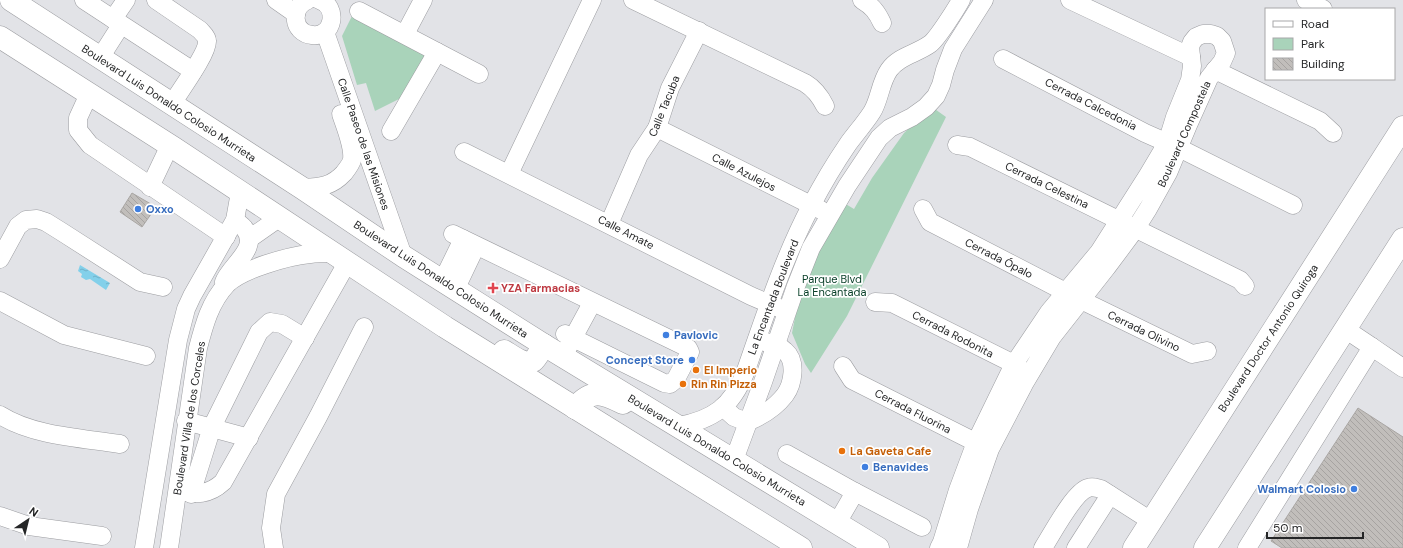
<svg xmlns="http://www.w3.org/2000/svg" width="1403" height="548" font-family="'DM Sans',sans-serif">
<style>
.green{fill:#a9d3ba}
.water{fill:url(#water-ripples)}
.building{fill:url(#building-back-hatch);stroke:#a9a6a3}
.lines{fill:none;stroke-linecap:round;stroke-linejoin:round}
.minor-casing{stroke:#9c9da1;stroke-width:19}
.major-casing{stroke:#9c9da1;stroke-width:23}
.minor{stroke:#fff;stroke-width:18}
.major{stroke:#fff;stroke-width:22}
.shop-dot{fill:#3f7fe0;stroke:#fff;stroke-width:1.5}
.health-dot{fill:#e0444e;stroke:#fff;stroke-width:1.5}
.food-dot{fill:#e8710a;stroke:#fff;stroke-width:1.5}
.labels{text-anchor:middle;stroke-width:3.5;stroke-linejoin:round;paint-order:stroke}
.street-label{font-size:11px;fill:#252627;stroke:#fff}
.shop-label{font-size:11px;font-weight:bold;fill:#366cbe;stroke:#fff;text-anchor:start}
.park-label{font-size:11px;fill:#063d26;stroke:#fff}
.health-label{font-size:11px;font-weight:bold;fill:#be3a42;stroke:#fff;text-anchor:start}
.food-label{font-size:11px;font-weight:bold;fill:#c56008;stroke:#fff;text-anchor:start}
</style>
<defs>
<pattern id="water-ripples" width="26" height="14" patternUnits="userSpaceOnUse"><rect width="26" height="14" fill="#83d0ea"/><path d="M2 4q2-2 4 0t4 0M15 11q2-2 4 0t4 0" fill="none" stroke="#71b2c9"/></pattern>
<pattern id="building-back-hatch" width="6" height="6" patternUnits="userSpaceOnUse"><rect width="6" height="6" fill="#c1bebb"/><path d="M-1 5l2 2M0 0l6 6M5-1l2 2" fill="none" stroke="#a6a3a1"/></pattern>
</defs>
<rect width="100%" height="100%" fill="#e2e3e7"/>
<g class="green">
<polygon points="352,16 425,56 401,98 375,111 366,83 357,85 342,36"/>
<polygon points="932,107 946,117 847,316 811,373 805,364 792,333 801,287 844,203 854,209 872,178 904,133"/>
</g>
<polygon class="water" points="80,265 110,283 106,290 90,279 86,280 81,277 82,274 78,271"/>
<g class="building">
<polygon points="132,193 156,207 142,227 120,212"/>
<polygon points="1358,408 1403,437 1403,548 1282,548 1271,541"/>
</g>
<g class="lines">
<g class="minor-casing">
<g id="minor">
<polyline points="84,0 113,19"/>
<polyline points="126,0 113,19 193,71"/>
<path d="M156 0 200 30C203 34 207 36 207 41 208 53 179 92 172 104"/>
<polyline points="276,0 296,14"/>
<path d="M308 0C290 7 292 33 312 35 334 38 339 6 319 0"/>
<path d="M633 0 805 83C815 89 820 96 825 106"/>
<path d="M862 0C872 6 877 12 882 23"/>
<polyline points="1070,0 1191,57"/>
<polyline points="1306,0 1323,9"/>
<polyline points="359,11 479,74"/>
<polyline points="325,32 403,256"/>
<polyline points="405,34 423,0"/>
<polyline points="100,58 121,25"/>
<polyline points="1003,59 1145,133 1179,148 1293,205"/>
<polyline points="1215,70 1320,121 1333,133"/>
<polyline points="89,94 78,118 78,130 90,145 226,237"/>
<polyline points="657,128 821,210"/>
<polyline points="391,131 437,52"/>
<polyline points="957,145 970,147 1240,280 1245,286"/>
<polyline points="464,152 751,296 779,308"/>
<polyline points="509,174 592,0"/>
<polyline points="150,187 170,145"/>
<path d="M302 188C320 187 331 187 344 173 347 169 351 164 352 160 354 147 345 126 341 114"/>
<polyline points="923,209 930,222 1081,300 1192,354 1207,351"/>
<polyline points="609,224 639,155 657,128 670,88 699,31"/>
<polyline points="453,234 688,348 690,352 676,379 670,384 664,383 565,334"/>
<polyline points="249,239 279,218"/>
<polyline points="0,259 18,226 26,220 37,219 46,222 62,232 140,282 163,287"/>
<polyline points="443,280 463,239"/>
<path d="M224 282C230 265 261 248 244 228 242 225 238 223 235 220"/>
<polyline points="456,288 476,246"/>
<polyline points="0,301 64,335 146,356"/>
<polyline points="875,302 892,303 1014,364 1023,371"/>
<polyline points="1345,329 1372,347"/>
<polyline points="567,349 592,303"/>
<polyline points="843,366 852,380 987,448"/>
<path d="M723 407 734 417 747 422C762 416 775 408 785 395 793 384 797 361 785 351 780 346 772 343 765 342"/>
<path d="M0 415C33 436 82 438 120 444"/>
<polyline points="186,421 249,438"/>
<path d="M678 426C713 420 732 406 745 373 765 316 783 259 811 206 822 185 835 163 848 144 856 133 865 123 872 112 880 99 880 83 889 70 899 56 916 54 930 44 937 39 956 9 961 0"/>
<polyline points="787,454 855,492"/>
<polyline points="734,460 763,382 796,286 811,248 847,186 879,138 890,128 912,117 926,107 936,96 941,85 945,70 953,49 984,0"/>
<path d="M178 490C196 495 209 495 223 482L347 263"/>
<polyline points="191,494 212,427 259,332 270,322 282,324 305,338"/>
<polyline points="0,516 29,526 102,536"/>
<polyline points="837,523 855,492 922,527"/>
<polyline points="144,548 178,340 186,309 192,296 235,220 240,192"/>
<path d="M169 548 198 348C204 325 210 302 227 284 242 269 289 256 310 254 317 253 324 253 332 253"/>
<polyline points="274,548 271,528 276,494 318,417 364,327"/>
<polyline points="939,548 942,542 958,490 976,442 1014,364 1049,312 1099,252 1148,175 1167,143 1175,117 1190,80 1192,66 1190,47 1192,42 1196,37 1203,34 1211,34 1217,36 1222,41 1226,53 1222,62 1209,78 1188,125 1168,173 1148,209 1136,228 1107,267 1052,337 1024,384 990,449 969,509 958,548"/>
<path d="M1043 548C1052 534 1074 492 1088 488 1093 486 1096 488 1101 489L1151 521"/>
<polyline points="1076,548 1110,495"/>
<polyline points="1247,548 1372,347 1403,368"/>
</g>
</g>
<g class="major-casing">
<g id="major">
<polyline points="11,0 302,188 403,256 544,345 878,548"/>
<polyline points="0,37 174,148 445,327 801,548"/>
<path d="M504 351C511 355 524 366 533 361 537 358 541 349 544 345"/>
<path d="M575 408C592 388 602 393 623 403"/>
<polyline points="1134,548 1403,127"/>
<polyline points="1205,548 1403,239"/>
</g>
</g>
<use href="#minor" class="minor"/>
<use href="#major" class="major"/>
</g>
<g class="shop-dot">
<circle cx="138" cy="209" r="4"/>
<circle cx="666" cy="335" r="4"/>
<circle cx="692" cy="360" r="4"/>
<circle cx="865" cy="467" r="4"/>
<circle cx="1354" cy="489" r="4"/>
</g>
<path class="health-dot" d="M491 282h4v4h4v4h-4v4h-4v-4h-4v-4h4z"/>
<g class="food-dot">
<circle cx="696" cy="370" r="4"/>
<circle cx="683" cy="384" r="4"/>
<circle cx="842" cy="451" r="4"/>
</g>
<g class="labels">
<g class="street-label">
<text transform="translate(169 103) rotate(33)" y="4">Boulevard Luis Donaldo Colosio Murrieta</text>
<text transform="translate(1091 104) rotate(27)" y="4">Cerrada Calcedonia</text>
<text transform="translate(664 106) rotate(-68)" y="4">Calle Tacuba</text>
<text transform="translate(1184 134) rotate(-66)" y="4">Boulevard Compostela</text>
<text transform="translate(364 144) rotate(71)" y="4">Calle Paseo de las Misiones</text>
<text transform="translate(744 172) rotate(27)" y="4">Calle Azulejos</text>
<text transform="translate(1047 185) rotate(26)" y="4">Cerrada Celestina</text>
<text transform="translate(626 232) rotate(27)" y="4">Calle Amate</text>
<text transform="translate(999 258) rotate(27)" y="4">Cerrada Ópalo</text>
<text transform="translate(441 279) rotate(33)" y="4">Boulevard Luis Donaldo Colosio Murrieta</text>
<text transform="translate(773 297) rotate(-69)" y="4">La Encantada Boulevard</text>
<text transform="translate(1144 331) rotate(26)" y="4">Cerrada Olivino</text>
<text transform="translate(953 334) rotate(27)" y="4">Cerrada Rodonita</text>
<text transform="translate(1268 338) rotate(-57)" y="4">Boulevard Doctor Antonio Quiroga</text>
<text transform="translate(913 411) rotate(27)" y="4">Cerrada Fluorina</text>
<text transform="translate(189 418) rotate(-81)" y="4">Boulevard Villa de los Corceles</text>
<text transform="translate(717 450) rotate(31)" y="4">Boulevard Luis Donaldo Colosio Murrieta</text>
</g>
<g class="shop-label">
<text x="146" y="213">Oxxo</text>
<text x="674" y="339">Pavlovic</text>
<text x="684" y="364" text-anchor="end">Concept Store</text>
<text x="873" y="471">Benavides</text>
<text x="1346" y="493" text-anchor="end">Walmart Colosio</text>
</g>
<g class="park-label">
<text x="832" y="283">Parque Blvd<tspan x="832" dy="13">La Encantada</tspan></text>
</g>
<g class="health-label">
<text x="501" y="292">YZA Farmacias</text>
</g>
<g class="food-label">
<text x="704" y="374">El Imperio</text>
<text x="691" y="388">Rin Rin Pizza</text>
<text x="850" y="455">La Gaveta Cafe</text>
</g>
</g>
<rect x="1265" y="8" width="130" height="72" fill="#ffffff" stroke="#a8a8a9"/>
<rect x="1273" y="21" width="20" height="6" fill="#ffffff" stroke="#a8a8a9"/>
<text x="1301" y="28" font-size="12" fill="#252627">Road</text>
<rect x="1273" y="38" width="20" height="12" fill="#a9d3ba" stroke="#a8a8a9"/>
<text x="1301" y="48" font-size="12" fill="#252627">Park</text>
<rect x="1273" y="58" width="20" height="12" fill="url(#building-back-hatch)" stroke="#a8a8a9"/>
<text x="1301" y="68" font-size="12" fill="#252627">Building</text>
<g transform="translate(28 520) rotate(35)" stroke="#ffffff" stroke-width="3" paint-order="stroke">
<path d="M0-3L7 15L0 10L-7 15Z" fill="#252627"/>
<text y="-6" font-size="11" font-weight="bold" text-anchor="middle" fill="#252627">N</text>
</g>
<path d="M1267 532v6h96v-6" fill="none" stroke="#252627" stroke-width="2"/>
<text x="1273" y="532" font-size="12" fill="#252627" stroke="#ffffff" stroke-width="3" paint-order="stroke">50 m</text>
</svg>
